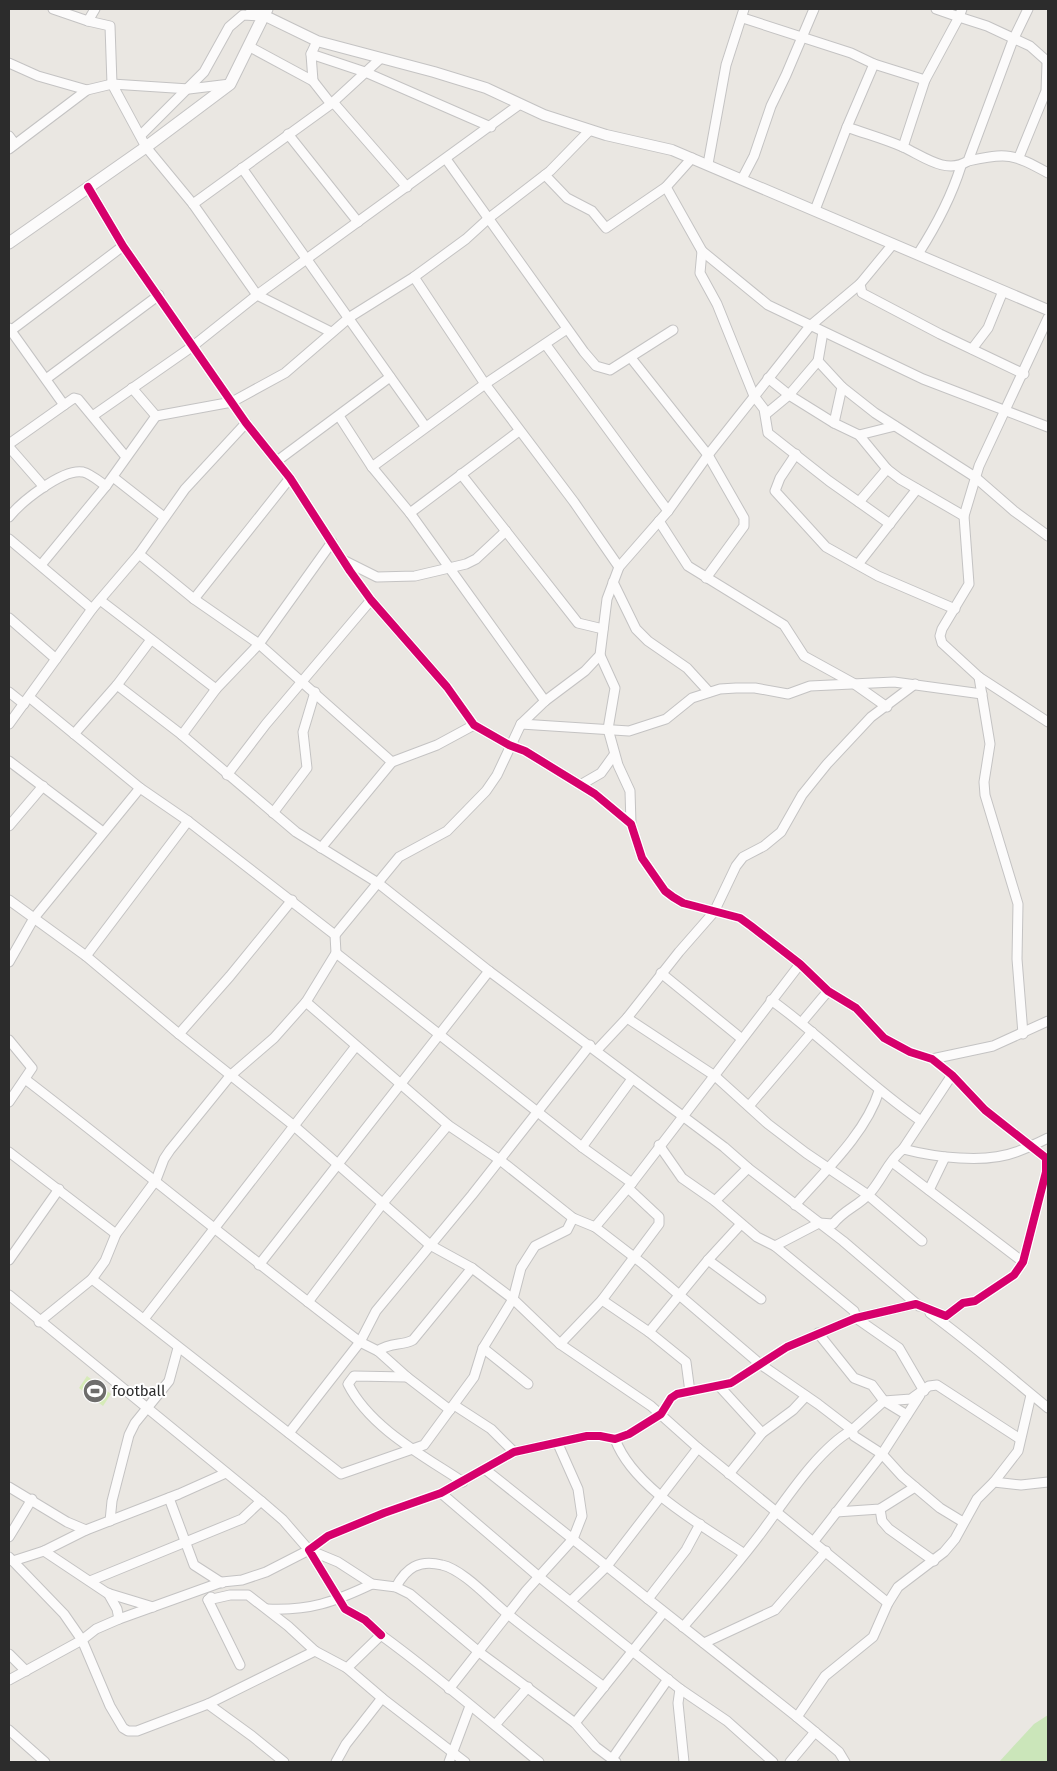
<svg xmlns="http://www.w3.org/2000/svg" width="1057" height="1771" font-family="'Fira Sans',sans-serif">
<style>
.green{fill:#cbe6ba}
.pitch{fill:#d6ebb8}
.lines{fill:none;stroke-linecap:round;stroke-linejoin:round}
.minor-casing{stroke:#c4c3c3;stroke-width:11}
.tertiary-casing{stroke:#c4c3c3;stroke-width:12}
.secondary-casing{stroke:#c4c3c3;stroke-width:13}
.minor{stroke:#fcfbfb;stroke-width:9}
.tertiary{stroke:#fcfbfb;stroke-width:10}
.secondary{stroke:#fcfbfb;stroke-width:11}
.cycleway-casing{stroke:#fff;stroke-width:11}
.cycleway{stroke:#d6006c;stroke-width:8}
.labels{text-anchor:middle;stroke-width:4;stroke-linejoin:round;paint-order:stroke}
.poi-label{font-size:15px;fill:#2c2c2c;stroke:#fff;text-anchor:start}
</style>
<rect width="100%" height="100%" fill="#eae7e2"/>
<polygon class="green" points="1048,1715 1048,1762 999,1762 1034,1724"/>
<polygon class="pitch" points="87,1376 111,1394 103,1406 79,1388"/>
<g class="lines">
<g class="minor-casing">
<g id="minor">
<polyline points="53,9 88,21 110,26 112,84 146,147 193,204 257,295 331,332"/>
<polyline points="936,9 959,17 962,9"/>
<polyline points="743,18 851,53 874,64 925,80"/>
<polyline points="88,21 95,9"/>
<polyline points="250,47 313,81 331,104"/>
<polyline points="311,54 365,72 491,127"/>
<polyline points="9,63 38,76 87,90"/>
<polyline points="313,81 311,54 317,41"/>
<polyline points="333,102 407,187"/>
<polyline points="847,127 874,64"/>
<polyline points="288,134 358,222"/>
<polyline points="141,135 204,72 229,27 243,15 263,16"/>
<polyline points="9,136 15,144"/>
<polyline points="903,147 925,80 959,17 987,26 1030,46 1048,62"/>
<polyline points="9,149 87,90 112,84 189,89 230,84"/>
<polyline points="1019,157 1046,91 1047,63"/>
<polyline points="446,159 584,352 596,366 610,370 673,330"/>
<path d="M968 161C1008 152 1013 154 1048 173"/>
<polyline points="708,164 726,65 744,9"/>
<polyline points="242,168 425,426"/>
<polyline points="545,175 567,198 592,211 606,228 666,187 692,158"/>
<polyline points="742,179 754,156 771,106 786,75 814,9"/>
<polyline points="88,187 123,246 246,423 290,478 350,571 371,600 447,687 474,725 509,745 525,751 595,794 631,824 642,858 665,891 673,897 683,903 740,918 751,926 800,964 828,991 856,1008 884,1038 910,1052 932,1059 952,1075 985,1110 1046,1158 1046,1172 1023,1262 1014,1275 975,1301 963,1303 946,1316 916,1304 856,1318 787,1347 731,1383 677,1394 671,1398 661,1414 629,1434 615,1439 600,1436 587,1436 514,1452 441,1493 384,1513 328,1536 309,1550 345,1609 365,1620 381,1635"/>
<polyline points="666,187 702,251 768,305 923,379 1048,427"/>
<polyline points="193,204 331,104 381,58"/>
<path d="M815 210 847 127C866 134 885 139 903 147 923 156 946 175 968 161L1013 40 1028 9"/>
<polyline points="893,244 860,284 862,293 940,334 1024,374"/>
<polyline points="702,251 700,273 717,304 754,396 764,409 768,433 829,481 890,524"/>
<path d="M918 254C936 226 951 198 961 166"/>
<polyline points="414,277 485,384 574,502 619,567"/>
<polyline points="1048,318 979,466 964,516 969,584 942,629 940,636 942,643 979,677 1048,722"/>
<polyline points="9,328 64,405 74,398 78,399 126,457"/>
<polyline points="9,332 123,246"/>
<polyline points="823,332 818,361 842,387 875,413 975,477 1014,511 1048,536"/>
<polyline points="546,345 668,511"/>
<polyline points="972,349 988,328 1003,291"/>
<polyline points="631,358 708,455 744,518 744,526 706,578"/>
<polyline points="768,378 789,395 834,423"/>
<polyline points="46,379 159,295"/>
<polyline points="842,387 834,423 859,435 887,469 900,479 964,516"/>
<polyline points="132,388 156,416 232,402 285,373 350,317 414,277 466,239 489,218 550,171 590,130"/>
<polyline points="766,414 789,395 818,361"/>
<polyline points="94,415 193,346 257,295 520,104"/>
<polyline points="339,416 372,467 410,513 545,701"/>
<polyline points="859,435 895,426"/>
<polyline points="9,444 64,405"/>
<polyline points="9,447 44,487"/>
<polyline points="796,454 780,478 775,491 826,547 878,576 955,609"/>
<polyline points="277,461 390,377"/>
<polyline points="372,467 485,384 567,329"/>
<polyline points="461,474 578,623 603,629"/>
<polyline points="113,477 164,517"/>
<polyline points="859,502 887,469"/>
<polyline points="410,513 519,431"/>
<path d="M9 517C21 502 63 468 83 472 91 474 100 482 106 486"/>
<polyline points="659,521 688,566 784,625 804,656 853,683 887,707"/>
<polyline points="9,539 92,609"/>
<polyline points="139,554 194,599 259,644 392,762"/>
<polyline points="345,561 377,577 415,576 466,564 476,559 506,531"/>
<polyline points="859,563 917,489"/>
<polyline points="41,565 106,486 156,416"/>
<polyline points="613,582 636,629 648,641 687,668 709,692"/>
<polyline points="194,599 290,478"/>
<polyline points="100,600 216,689"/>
<polyline points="9,618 56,659"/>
<polyline points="600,655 615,688 608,729 618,765 630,791 631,824"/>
<polyline points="979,677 990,744 984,782 985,795 1018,904 1017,959 1023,1034"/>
<polyline points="117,685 182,735 296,832 378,883 489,971 724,1147 748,1168 715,1201"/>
<polyline points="9,692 24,704"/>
<polyline points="29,697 140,788 188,821 335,935 336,953 306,1002 274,1038 230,1076 170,1150 164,1159 156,1180 116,1234 105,1261 92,1279 39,1322"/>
<polyline points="9,724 92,609 139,554 185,489 246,423"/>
<polyline points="521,724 629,731 666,719 692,698 720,689 736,688 755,688 788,694 810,686 894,682 982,694"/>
<polyline points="74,734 117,685 150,641"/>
<polyline points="182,735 216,689 259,644 332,542"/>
<polyline points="9,761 103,832"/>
<polyline points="227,775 266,724 371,600"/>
<polyline points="582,784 601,773 614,755"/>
<polyline points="273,813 307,768 303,732 315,692"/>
<polyline points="9,826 43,786"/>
<polyline points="321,848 392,762 437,745 474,725"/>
<polyline points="9,900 86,956 179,1034 293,1125 430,1245 472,1268 513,1299 560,1344 651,1406 698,1448 888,1603"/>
<polyline points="335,935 399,857 447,831 486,791 497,775 521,724 545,701 585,671 600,655 607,599 619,567 668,511 708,455 810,326 860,284"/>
<polyline points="336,953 582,1147 632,1183 595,1227"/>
<polyline points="86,956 188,821"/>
<polyline points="9,962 34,918 140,788"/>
<polyline points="661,973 742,1039"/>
<path d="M771 1000C824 1038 868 1085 921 1121"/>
<polyline points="306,1002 448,1125 500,1160 573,1218 595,1227 643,1264 760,1364 818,1404 852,1430 884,1401 911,1399 929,1386 937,1385 1020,1439"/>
<polyline points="627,1018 715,1076 768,1124 806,1153 868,1195 922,1241"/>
<polyline points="802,1022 828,991"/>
<polyline points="179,1034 230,976 292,900"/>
<polyline points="9,1040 32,1068 9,1102"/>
<polyline points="597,1050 627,1018 679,952 714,912 736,866 743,857 764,846 781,832 802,795 827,764 871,717 915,684"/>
<polyline points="932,1059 993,1046 1048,1021"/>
<path d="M25 1079C138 1166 247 1256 360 1342L378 1351 407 1377 450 1410"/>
<polyline points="749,1106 812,1032"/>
<path d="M659 1145 682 1178 715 1201 757 1237 775 1246 819 1223 833 1224C845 1209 858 1206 869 1194 882 1180 888 1161 903 1149 934 1157 985 1164 1016 1152 1027 1148 1038 1143 1048 1138"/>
<polyline points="582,1147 632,1079"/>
<polyline points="903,1149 952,1075"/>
<polyline points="9,1152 116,1234"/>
<polyline points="892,1162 1023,1262"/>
<polyline points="748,1168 843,1241 919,1306"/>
<polyline points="632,1183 800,964"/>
<polyline points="929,1190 945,1157"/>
<path d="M795 1205C824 1172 866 1133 879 1091"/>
<polyline points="775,1246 854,1311 856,1318 899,1348 924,1391"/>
<polyline points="9,1260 59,1189"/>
<polyline points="708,1260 761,1299"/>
<polyline points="259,1265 489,971"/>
<polyline points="92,1279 341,1474 424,1445 474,1377 483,1348 513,1299 521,1268 535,1246 567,1230 573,1218"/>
<polyline points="9,1295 261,1501 283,1520 309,1550 338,1562 372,1584 396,1587 410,1594 479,1652 575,1723 596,1747 616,1762"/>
<polyline points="602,1300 649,1332"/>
<polyline points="308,1302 383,1203 448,1125"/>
<path d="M930 1313C971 1343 1009 1376 1048 1408"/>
<polyline points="144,1319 356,1046"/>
<polyline points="818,1333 854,1378 872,1385 884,1401 907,1415"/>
<polyline points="560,1344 602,1300 659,1224 659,1217 628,1188"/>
<polyline points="483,1348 528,1384"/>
<path d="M378 1351C390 1342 402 1346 413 1340L472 1268"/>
<path d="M407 1377 354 1376 348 1384C370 1428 424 1456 463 1482"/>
<polyline points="720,1387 762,1433"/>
<polyline points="690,1392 686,1362 649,1332 708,1260 741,1224"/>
<polyline points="454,1405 491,1429 514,1452"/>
<polyline points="289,1433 360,1342 376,1311 472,1195 590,1045"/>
<path d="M615 1439C633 1488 702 1525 743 1553"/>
<polyline points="486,1470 648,1599"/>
<polyline points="729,1474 762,1433 793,1410 806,1396"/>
<polyline points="994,1482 1018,1451 1031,1395"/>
<polyline points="9,1487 67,1522 86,1530 179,1494 226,1473"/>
<polyline points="441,1493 538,1576 680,1689 727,1721 773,1762"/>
<polyline points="169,1498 194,1565 222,1583"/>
<polyline points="880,1509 882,1521 889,1529 934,1561"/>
<polyline points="836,1512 880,1509 915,1487"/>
<polyline points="110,1521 112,1501 129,1435 135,1423 169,1381 178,1348"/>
<polyline points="700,1524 686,1550 648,1599 797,1717 839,1752 845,1762"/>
<polyline points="9,1537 32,1499"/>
<polyline points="814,1541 882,1454 920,1395"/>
<polyline points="44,1551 107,1593 153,1607"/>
<polyline points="9,1557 64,1614 82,1640 110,1706 123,1728 128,1731 137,1731 208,1704 315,1651"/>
<polyline points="13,1561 44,1551 86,1530"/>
<polyline points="90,1581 242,1519 261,1501"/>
<path d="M396 1587C406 1568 419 1559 442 1565 464 1570 491 1601 509 1615 540 1640 572 1663 604 1687"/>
<polyline points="108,1593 117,1609 119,1619"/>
<polyline points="211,1597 208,1600 240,1665"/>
<path d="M208 1600 230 1595H248L288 1626 315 1651 347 1668 381 1635C436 1675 487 1719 539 1762"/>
<polyline points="572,1600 607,1566 698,1448"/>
<path d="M267 1609C310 1611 334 1602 372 1584"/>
<path d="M683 1627C709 1597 737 1565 761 1533 785 1501 817 1450 852 1430L854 1436 882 1454 902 1476 940 1508 963 1522"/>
<polyline points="704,1643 775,1610 826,1551"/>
<polyline points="9,1654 26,1671"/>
<polyline points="347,1668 382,1698 465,1762"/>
<polyline points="9,1680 82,1640 96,1629 119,1619 222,1582 242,1580 266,1572 309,1550"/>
<polyline points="449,1689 526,1591 573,1539 582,1516 578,1489 558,1444"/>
<polyline points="680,1689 678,1703 684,1762"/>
<polyline points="208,1704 252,1736 284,1762"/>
<polyline points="797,1717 825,1676 873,1637 888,1603 898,1587 944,1552 955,1539 977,1499 994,1482 1021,1485 1048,1482"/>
<polyline points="575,1723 663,1613"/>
<polyline points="495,1725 528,1687"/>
<polyline points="9,1730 45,1762"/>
<polyline points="612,1759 668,1679"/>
<polyline points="336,1762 346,1744 382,1698"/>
<polyline points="449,1762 470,1706"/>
<polyline points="790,1762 815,1732"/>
</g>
</g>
<g class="tertiary-casing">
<polyline id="tertiary" points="251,9 317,41 434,72 486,88 544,115 606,135 672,150 1048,310"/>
</g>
<g class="secondary-casing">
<polyline id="secondary" points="9,243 146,147 230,84 267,9"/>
</g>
<use href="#minor" class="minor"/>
<use href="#tertiary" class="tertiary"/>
<use href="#secondary" class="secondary"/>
<g class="cycleway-casing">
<polyline id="cycleway" points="88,187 123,246 246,423 290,478 350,571 371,600 447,687 474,725 509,745 525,751 595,794 631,824 642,858 665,891 673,897 683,903 740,918 751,926 800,964 828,991 856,1008 884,1038 910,1052 932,1059 952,1075 985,1110 1046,1158 1046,1172 1023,1262 1014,1275 975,1301 963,1303 946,1316 916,1304 856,1318 787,1347 731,1383 677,1394 671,1398 661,1414 629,1434 615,1439 600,1436 587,1436 514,1452 441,1493 384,1513 328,1536 309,1550 345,1609 365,1620 381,1635"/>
</g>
<use href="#cycleway" class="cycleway"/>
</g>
<defs>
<g id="stadium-disc" transform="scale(1.25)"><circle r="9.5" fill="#6e6d6c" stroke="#fff"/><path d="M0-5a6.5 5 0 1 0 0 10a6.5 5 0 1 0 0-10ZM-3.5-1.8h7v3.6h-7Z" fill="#fff"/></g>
</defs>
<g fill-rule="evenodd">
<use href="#stadium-disc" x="95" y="1391"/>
</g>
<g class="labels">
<g class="poi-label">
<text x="112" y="1396">football</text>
</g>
</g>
<rect width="1057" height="1771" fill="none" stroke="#2c2c2c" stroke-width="20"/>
</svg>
